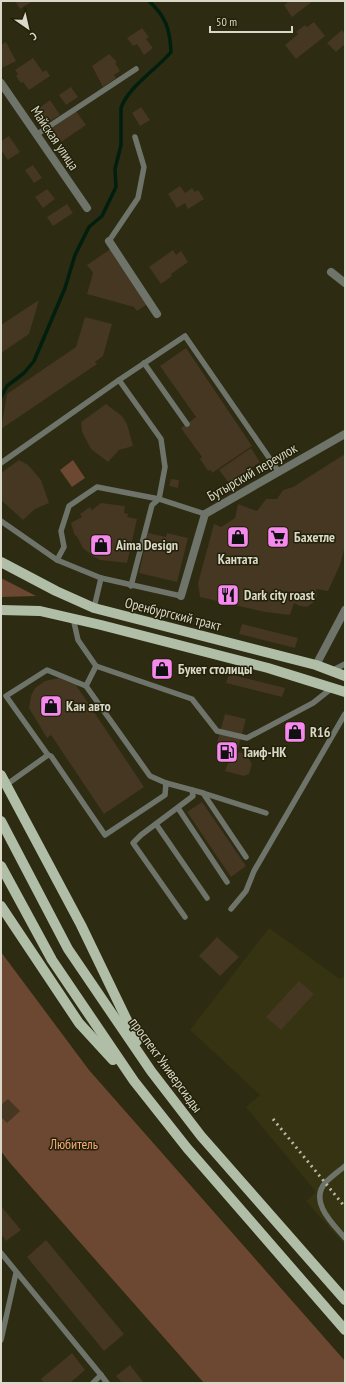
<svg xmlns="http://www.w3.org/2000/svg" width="346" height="1384" font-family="'PT Sans Narrow',sans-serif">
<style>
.built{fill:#363312}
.green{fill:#6c4731}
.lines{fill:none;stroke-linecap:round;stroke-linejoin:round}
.stream{stroke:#001f0f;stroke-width:3.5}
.building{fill:#453721}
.lane{stroke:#6e7469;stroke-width:5.5}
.street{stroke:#6e7469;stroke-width:8}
.primary{stroke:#b1bea7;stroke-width:10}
.rail{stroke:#b9b8a7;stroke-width:3;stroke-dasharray:2 4;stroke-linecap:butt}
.labels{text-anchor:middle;stroke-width:3;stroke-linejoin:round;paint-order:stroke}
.street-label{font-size:14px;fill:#d9d8c9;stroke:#232108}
.poi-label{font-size:14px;font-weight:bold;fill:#d9d8c9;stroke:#232108;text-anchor:start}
.park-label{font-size:14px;fill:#f8a87b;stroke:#232108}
</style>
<rect width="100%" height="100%" fill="#2d2b12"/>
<polygon class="built" points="269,928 340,979 345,976 345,1245 306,1201 316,1192 246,1107 260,1095 190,1030"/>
<g class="green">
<polygon points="73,460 85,478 72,487 60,470"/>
<polygon points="1,578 36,596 1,597"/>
<polygon points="1,952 89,1070 345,1361 345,1383 204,1383 10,1163 1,1151"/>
</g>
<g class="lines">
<path class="stream" d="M1 397 7 386 24 373 34 361 65 288 75 255 89 227 102 216 116 187 115 169 121 145V108C128 87 157 69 171 52 170 29 166 17 149 1"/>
</g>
<g class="building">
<polygon points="15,1 33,1 20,9"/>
<polygon points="289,1 313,1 292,17 284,5"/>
<polygon points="314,22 325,36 296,59 285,45 298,34 296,32 305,25 307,27"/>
<polygon points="142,28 149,37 146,39 153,48 144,55 137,44 133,46 127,38"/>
<polygon points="342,30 345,34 345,44 336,52 327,43"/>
<polygon points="6,42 16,61 2,68 1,45"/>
<polygon points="109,54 117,62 115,63 120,71 114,75 116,78 103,87 92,66"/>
<polygon points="33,58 43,72 46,70 50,76 29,90 23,82 21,83 16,76 18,74 15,70"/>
<polygon points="71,87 78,97 66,105 59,95"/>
<polygon points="50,100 60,115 47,123 38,109"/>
<polygon points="141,107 150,120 140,126 132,113"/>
<polygon points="76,111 86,125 61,142 51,129"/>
<polygon points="9,136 20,152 8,160 1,150 1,141"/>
<polygon points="33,165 42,178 34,183 25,170"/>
<polygon points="180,186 185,193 192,188 195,192 198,190 204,199 188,209 185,203 177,208 168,194"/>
<polygon points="47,189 55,199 43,208 35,197"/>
<polygon points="67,204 73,213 53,226 47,217"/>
<polygon points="112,248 149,303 137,311 134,307 87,294 93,273 87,265"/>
<polygon points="173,250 176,255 181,251 188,262 171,274 172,276 161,284 149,267"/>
<polygon points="39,300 29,334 1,353 1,325"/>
<polygon points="85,317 112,324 103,356 95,362 97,364 1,429 7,394 76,347"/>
<polygon points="186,348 252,446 212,473 211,470 208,471 200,459 202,457 181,428 196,417 160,366"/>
<polygon points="106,404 122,416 127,424 133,446 119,450 108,462 91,449 82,432 81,422"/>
<polygon points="251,448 260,462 229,483 219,470"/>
<polygon points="345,454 345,546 340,565 328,591 316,589 317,596 314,602 307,607 300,606 294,603 290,615 265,612 200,597 198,583 214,524 221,527 235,518 238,504 257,511 266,499 277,499 283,490 293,487"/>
<polygon points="19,460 28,465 41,480 49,503 35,509 23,520 1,500 1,473"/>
<polygon points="171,479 179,480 178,488 169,486"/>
<polygon points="101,503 125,506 124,513 128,514 127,517 137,519 127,563 100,560 93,556 83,548 76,535 75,536 71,523 82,517 80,514 90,507 92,510"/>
<polygon points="148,533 166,537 167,533 188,538 177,582 139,573"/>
<polygon points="242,624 298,638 295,648 239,634"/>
<polygon points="229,674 285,688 282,697 226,683"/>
<polygon points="59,678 76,685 144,787 104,814 51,735 47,738 29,708 31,696 35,688 45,681"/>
<polygon points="225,714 246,719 237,752 246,754 252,764 249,774 244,776 225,771 228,763 217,760 220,749 217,743"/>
<polygon points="295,724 301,728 294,739 287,736"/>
<polygon points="202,802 246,866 231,877 187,812"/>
<polygon points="217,937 239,957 220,976 199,956"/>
<polygon points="299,981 314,994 281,1030 266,1017"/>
<polygon points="8,1099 20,1111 7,1123 1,1117 1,1105"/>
<polygon points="1,1206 21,1230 6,1241 1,1234"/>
<polygon points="46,1240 124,1334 104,1351 27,1257"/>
<polygon points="72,1353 85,1370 70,1383 44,1383 41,1379"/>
<polygon points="130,1365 144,1383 122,1383 116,1376"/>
</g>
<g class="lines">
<g class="lane">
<polyline points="36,135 136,69"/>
<polyline points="109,241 138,198 144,167 135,137"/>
<polyline points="144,363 187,424"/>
<polyline points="119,380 185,336 279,472"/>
<polyline points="1,463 119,380 161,439 165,467 159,499 152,505 131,586"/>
<polyline points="1,521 57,560"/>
<polyline points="181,596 101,578 57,560 64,547 61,531 69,506 97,487 159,499 205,514"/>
<polyline points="94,608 101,578"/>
<polyline points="73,618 78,640 96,666 192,699 217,731 247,738 313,703 332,688"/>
<polyline points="331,671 345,664"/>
<polyline points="48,755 51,756 105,835 165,795 166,783 150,776 86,686"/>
<polyline points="166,783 192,790 193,796 141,835 133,843 185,917"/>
<polyline points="6,785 48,755 6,696 47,670 86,686 96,666"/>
<polyline points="192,790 203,793 246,857"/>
<polyline points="203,793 266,813"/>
<polyline points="178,808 227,882"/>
<polyline points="156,824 207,898"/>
<polyline points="231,909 246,891 254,871 345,714"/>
<path d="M345 1166C339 1171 332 1176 326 1182 308 1201 333 1224 345 1238"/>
<polyline points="1,1253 101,1375 93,1383"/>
<polyline points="1,1340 16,1273"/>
<polyline points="101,1375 107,1383"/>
</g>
<g class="street">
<polyline points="1,83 87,208"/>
<polyline points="109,241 157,314"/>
<polyline points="331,272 345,283"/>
<polyline points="181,596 205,514 345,434"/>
<polyline points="316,665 345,610"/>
</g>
<g class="primary">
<polyline points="1,562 56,591 94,608 316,665 345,676"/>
<polyline points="1,610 40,611 101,625 268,668 345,692"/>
<polyline points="1,775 81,925 137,1041"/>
<polyline points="1,821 68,949 151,1071 201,1136 345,1300"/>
<polyline points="1,866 52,960 134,1081 187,1148 345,1330"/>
<polyline points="1,906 79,1023 113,1060"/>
</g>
<polyline class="rail" points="273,1119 345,1207"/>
</g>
<defs>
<g id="shop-square" transform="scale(1.15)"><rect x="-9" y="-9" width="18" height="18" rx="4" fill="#f589ee" stroke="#232108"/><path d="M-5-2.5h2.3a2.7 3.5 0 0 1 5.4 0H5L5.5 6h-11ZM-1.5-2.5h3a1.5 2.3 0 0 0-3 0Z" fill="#111"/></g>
<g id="supermarket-square" transform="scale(1.15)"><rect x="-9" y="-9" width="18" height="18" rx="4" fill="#f589ee" stroke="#232108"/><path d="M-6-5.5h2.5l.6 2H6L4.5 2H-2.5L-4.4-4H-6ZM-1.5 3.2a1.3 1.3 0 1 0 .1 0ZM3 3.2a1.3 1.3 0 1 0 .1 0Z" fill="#111"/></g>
<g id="restaurant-square" transform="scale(1.15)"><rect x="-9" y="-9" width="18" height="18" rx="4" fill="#f589ee" stroke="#232108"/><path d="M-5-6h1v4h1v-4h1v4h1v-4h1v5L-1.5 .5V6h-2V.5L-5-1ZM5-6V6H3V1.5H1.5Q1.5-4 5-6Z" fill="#111"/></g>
<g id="fuel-square" transform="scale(1.15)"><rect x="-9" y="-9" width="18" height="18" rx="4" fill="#f589ee" stroke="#232108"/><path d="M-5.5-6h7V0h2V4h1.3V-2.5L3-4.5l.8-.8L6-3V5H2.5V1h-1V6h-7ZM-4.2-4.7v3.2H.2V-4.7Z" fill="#111"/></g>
</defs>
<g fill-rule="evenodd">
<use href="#shop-square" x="238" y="537"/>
<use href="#supermarket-square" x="278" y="537"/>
<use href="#shop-square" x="101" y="545"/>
<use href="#restaurant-square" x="228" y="595"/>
<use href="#shop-square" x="162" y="669"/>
<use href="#shop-square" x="51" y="706"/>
<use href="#shop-square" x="295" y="732"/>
<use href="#fuel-square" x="227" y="752"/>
</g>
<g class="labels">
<g class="street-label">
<text transform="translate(55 138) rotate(56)" y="5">Майская улица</text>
<text transform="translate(252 472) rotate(-30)" y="5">Бутырский переулок</text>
<text transform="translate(173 614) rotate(14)" y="5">Оренбургский тракт</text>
<text transform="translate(166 1065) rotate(54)" y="5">проспект Универсиады</text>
</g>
<g class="poi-label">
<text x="294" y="542">Бахетле</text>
<text x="116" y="550">Aima Design</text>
<text x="238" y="564" text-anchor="middle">Кантата</text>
<text x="244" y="600">Dark city roast</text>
<text x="178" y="674">Букет столицы</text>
<text x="66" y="711">Кан авто</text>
<text x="310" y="737">R16</text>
<text x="242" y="757">Таиф-НК</text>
</g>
<g class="park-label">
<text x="74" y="1149">Любитель</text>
</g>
</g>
<rect width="346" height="1384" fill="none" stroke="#d9d8c9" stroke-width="4"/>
<g transform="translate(28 28) rotate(146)" stroke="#232108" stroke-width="3" paint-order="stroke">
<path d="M0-3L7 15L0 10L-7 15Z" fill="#d9d8c9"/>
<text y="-6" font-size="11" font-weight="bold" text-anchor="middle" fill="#d9d8c9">С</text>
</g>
<path d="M210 26v6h82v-6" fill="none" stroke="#d9d8c9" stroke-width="2"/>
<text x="216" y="26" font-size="12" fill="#d9d8c9" stroke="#232108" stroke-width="3" paint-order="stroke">50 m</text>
</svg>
